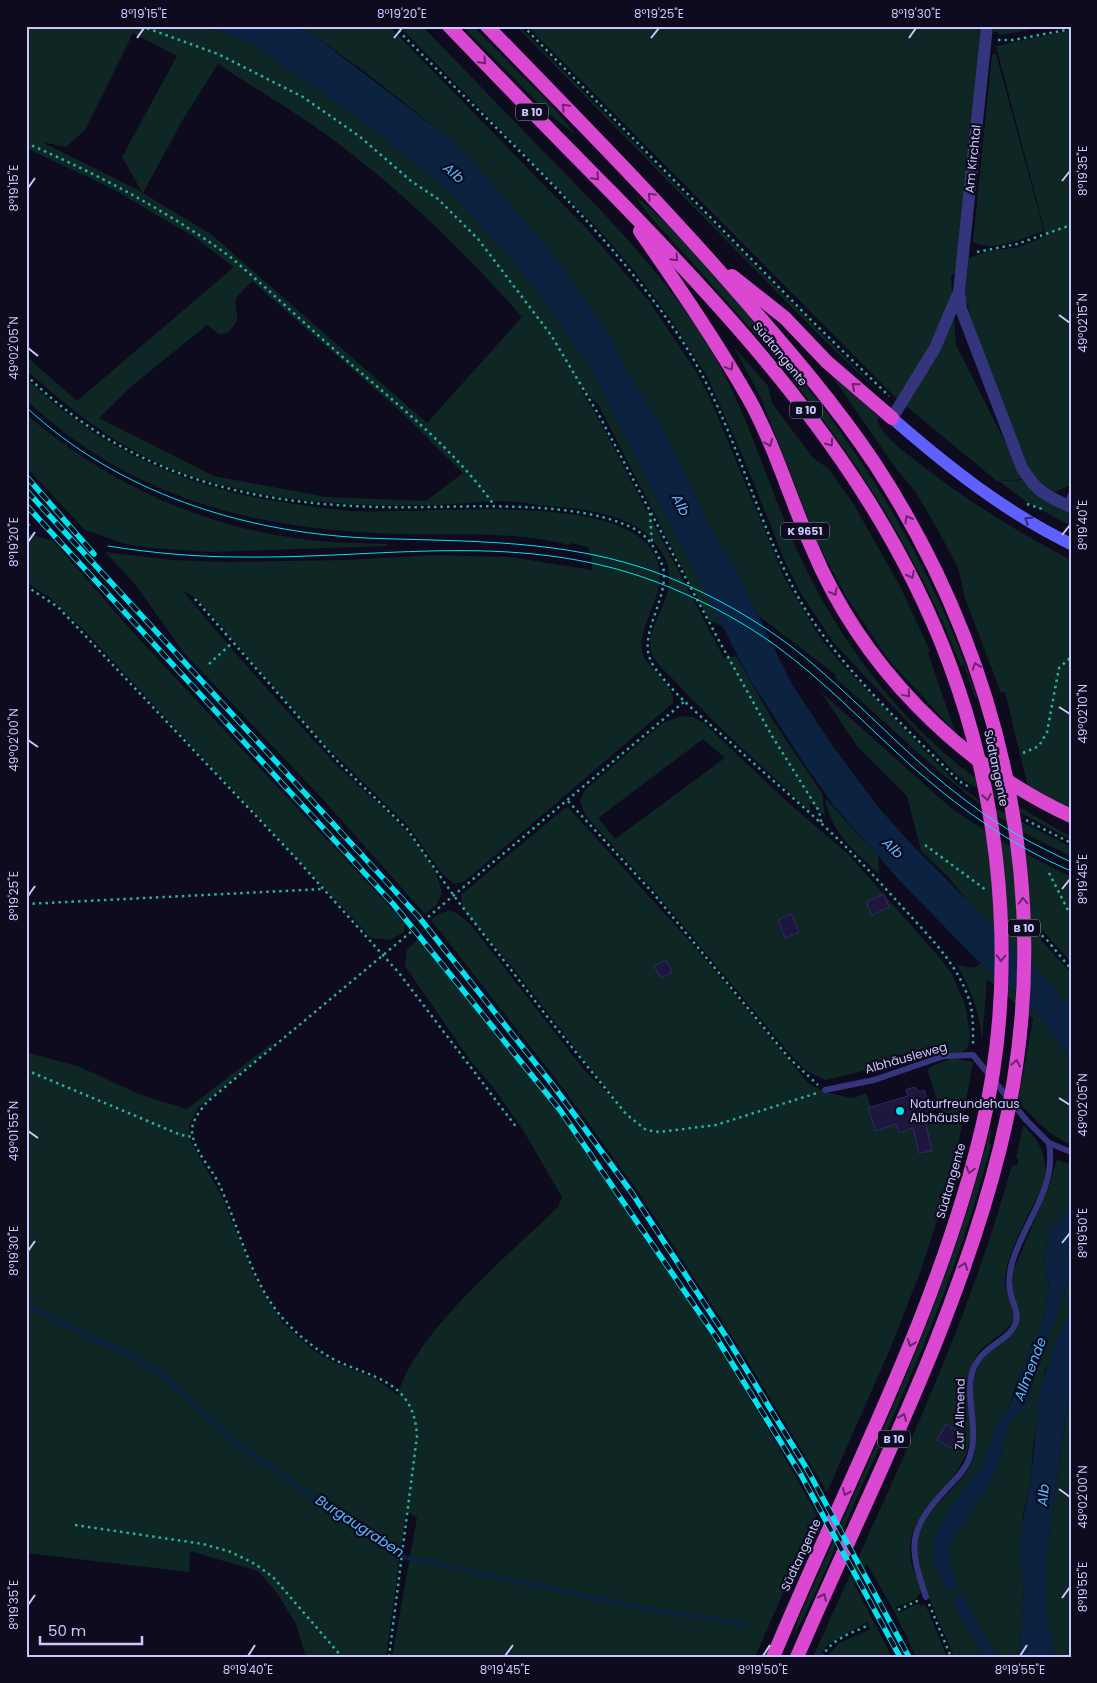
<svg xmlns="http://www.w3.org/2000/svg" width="1097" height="1683" font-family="Poppins,sans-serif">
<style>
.green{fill:#0e2725;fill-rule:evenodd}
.water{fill:#0b2241}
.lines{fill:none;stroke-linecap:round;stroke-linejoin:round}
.stream{stroke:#0b2241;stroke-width:4.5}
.building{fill:#1d173e;stroke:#32286a}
.path{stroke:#2aafa1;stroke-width:2.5;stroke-dasharray:2.5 4;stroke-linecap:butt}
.service{stroke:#35357d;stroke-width:6}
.minor{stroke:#35357d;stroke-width:12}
.secondary{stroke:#5e61ff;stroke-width:12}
.trunk{stroke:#da48d2;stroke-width:14}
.tram{stroke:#00e4f2;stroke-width:1}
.rail-casing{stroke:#00e4f2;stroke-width:5.5}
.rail{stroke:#0d0b1d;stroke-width:4;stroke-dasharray:11;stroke-linecap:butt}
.oneway{stroke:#69266e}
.oneway2{stroke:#2d2d77}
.ticks{fill:none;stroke:#cbc7ff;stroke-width:2}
.poi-dot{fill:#00e4f2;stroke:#0d0b1d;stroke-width:2}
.labels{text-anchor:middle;stroke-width:4.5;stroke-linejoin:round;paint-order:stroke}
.shield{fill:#0d0b1d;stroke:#928fbb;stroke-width:1}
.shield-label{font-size:11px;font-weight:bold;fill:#cbc7ff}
.street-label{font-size:12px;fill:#cbc7ff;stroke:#0d0b1d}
.poi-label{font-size:12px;fill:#cbc7ff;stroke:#0d0b1d;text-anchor:start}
.water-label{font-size:14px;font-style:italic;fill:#55b8ff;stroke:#0d0b1d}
.neatline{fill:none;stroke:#cbc7ff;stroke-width:2}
.ticks-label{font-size:12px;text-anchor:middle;fill:#cbc7ff}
</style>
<rect width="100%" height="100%" fill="#0d0b1d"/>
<g class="green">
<path d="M26 26H206L253 44 357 117 452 194 520 269 587 362 724 627 709 620 599 406 578 384 604 429 724 658 736 656 774 722 822 793 825 816 809 802 811 811 806 808C763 766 715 726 675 681 668 674 656 663 652 654 640 625 690 590 659 548 653 540 645 532 637 527 607 510 572 508 539 505 525 503 511 501 498 501 478 502 458 504 437 505 337 507 220 500 131 449 93 428 59 399 26 370V356L77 401 234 267 194 237 111 188 26 148ZM133 33 177 56 122 157 142 192 42 142 66 147 85 130ZM218 64C253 87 290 109 324 133 397 186 462 249 522 317L427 423 212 235 143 193 182 121ZM252 281 400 411 463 473 426 501 326 497 214 476 99 418 133 385 207 325 219 334 228 333C244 315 234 316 236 298Z"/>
<path d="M297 26H389L587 229 649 301 695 370 709 396 785 579 819 636 838 660 956 783 979 800 1071 847V856C1047 844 1022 833 1000 818 940 778 890 725 835 678L836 675 759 616 708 524 667 436 625 368 611 338 551 251 487 178 445 135 365 72 312 34Z"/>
<path d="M399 26H422C464 69 506 113 548 156 604 213 659 269 703 337 744 401 763 472 793 541 829 624 885 704 955 762 990 791 1031 814 1071 837V840L984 793 957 775 834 643 800 592 786 564 743 457 708 378 670 318 633 269 600 231Z"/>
<polygon points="462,26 473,26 556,110 576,135 550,115"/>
<polygon points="516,26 519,26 887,400 827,343"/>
<polygon points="527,26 981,26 958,269 951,276 956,345 1024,479 997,481 896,398"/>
<polygon points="994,26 1049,26 1001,35 994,31"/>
<polygon points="1071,30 1071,485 1052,493 1034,481 981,354 965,296 969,258 989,251 1019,247 1046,236 996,46"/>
<path d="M992 54H996L1044 231C1024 238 993 253 973 242Z"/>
<path d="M635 196C678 230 715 275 750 316 851 435 927 549 977 697L976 700 964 665 961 666C890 485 781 358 651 218Z"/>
<polygon points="734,347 768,386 772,403 813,458 828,468 853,503 900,586 930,651 928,653 955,732 888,659 847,598 817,542 761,398"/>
<path d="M827 369 879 417 877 421C887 441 903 450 920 464 967 501 1018 532 1071 560V811L1028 787 1005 692 1001 693 965 598 958 568 938 530 915 491 897 470Z"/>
<path d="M26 378C89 440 168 480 254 497 286 503 318 508 350 511 417 515 612 490 652 550 676 587 636 623 642 651 646 671 675 681 673 703L465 881 455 884 443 875 408 826 322 742 197 599 182 590C230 648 281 705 332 760 367 797 432 841 442 893L436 906 425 914 319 795 184 653 135 584 105 552 172 560 228 562 347 560 431 555 510 557 592 570V559L588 547 571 543 569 545C517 531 453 535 399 534 257 530 133 500 26 400Z"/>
<path d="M26 414C106 483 205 529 311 540 336 543 362 543 387 544V546L211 552 152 548 125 544 85 530 26 467Z"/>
<polygon points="1024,480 1071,512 1071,526 1025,501 999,481"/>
<polygon points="26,531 32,535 53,541 140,640 405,923 404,932 390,940 371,938 83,629 49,597 26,582"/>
<polygon points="821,692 951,808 1002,842 1071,877 1071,962 1042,930 1041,940 1071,973 1071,1008 1044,977 980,915 948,877 921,851 907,796 857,746"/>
<path d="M682 716 693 717 703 722 785 800 849 855 940 958 952 974 965 1004 970 1034 968 1048 961 1052 917 1058 825 1080 806 1071 788 1052 656 893 585 815 580 801 585 790 663 723ZM703 739 725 758 615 839 598 818Z"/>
<path d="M825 798 878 856 879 874C854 850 831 834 825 798Z"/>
<path d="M568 807 694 946 808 1083C824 1093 836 1095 854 1098L866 1093 871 1107 868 1109 876 1131 896 1124 899 1133 943 1119 928 1072 929 1067 953 1058 973 1062 954 1168 921 1270 890 1349 827 1492 736 1342 637 1190 562 1087 431 920C449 905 455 910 471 925L584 1070 619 1105 513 968 463 909 461 894 467 890 565 808Z"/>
<path d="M419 938C468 997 517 1056 563 1118 657 1244 741 1378 817 1515L755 1657H392L417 1518 406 1511 386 1657H306L296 1624 277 1593 258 1571 190 1551 189 1572 26 1553V1052L80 1067 141 1095 187 1109 271 1044 274 1045 198 1108 189 1125 190 1140 222 1197 256 1281 282 1322 311 1349 331 1361 376 1379 398 1395C413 1334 512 1252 558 1207L562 1197 523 1130 492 1086 470 1060 405 966 407 950Z"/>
<path d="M981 963C1014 991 1053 1022 1071 1063V1145C1049 1135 1034 1119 1018 1101L1033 1019 987 979 982 1041C980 1012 971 990 957 965 966 967 974 970 981 963Z"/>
<path d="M1023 1125C1040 1141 1049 1158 1044 1182 1032 1211 1007 1249 1005 1280 1005 1293 1014 1304 1014 1318 1006 1337 981 1342 973 1362 960 1391 976 1420 968 1448 957 1488 908 1508 910 1553 910 1567 919 1579 921 1593L914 1600 896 1607 899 1613 917 1604 926 1606 947 1657H916L893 1609 867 1564 854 1584 892 1657H827L839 1643 871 1629 867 1622 827 1645 819 1657H813C885 1496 965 1336 1012 1165L1017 1166 1019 1159 1016 1158Z"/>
<path d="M990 1130H992L989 1143 991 1144C961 1264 912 1376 861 1488 839 1538 819 1589 793 1637L798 1620C869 1459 947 1301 990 1130Z"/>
<path d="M1057 1160 1071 1164V1206L1049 1230 1044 1263 1049 1285 1044 1319 1038 1333 1021 1371 1009 1407 996 1425 982 1466 968 1484 934 1561 948 1591 958 1586 951 1568 948 1553 951 1541 987 1489 999 1462 1007 1426 1028 1404 1036 1363 1053 1326 1071 1272 1067 1249 1071 1242V1309L1045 1371 1033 1447 1031 1479 1023 1515 1020 1566 1024 1590 1020 1647 1023 1657H999L981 1631 952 1600 983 1657H954C944 1631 916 1575 916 1550 916 1534 926 1517 936 1506 948 1491 967 1477 973 1458 982 1427 963 1389 981 1362 990 1348 1007 1341 1017 1328L1019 1312 1012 1287 1014 1269 1049 1186Z"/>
<polygon points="1071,1381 1071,1657 1055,1657 1046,1612 1046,1552"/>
</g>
<g class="water">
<polygon points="206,26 297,26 312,34 445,135 487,178 551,251 611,338 625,368 667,436 708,524 735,568 790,681 832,745 879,808 914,847 1044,977 1071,1008 1071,1063 1067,1054 1041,1019 1017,993 977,960 900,881 834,806 803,762 749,678 587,362 520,269 452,194 357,117 253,44"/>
<polygon points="1071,1206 1071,1242 1067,1249 1071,1272 1053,1326 1036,1363 1028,1404 1007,1426 999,1462 987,1489 951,1541 948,1553 951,1568 958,1586 948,1592 934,1561 933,1544 938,1528 953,1503 982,1466 996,1425 1009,1407 1016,1391 1021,1371 1044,1319 1049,1285 1044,1263 1049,1230"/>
<polygon points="1071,1309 1071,1381 1046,1552 1046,1612 1055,1657 1023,1657 1020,1647 1024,1590 1020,1566 1019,1541 1031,1479 1040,1390 1056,1340"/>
<polygon points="963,1594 981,1631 999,1657 983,1657 952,1600"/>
</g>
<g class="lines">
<polyline class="stream" points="26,1305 152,1366 236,1443 400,1556 647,1609 747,1624"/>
</g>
<g class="building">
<polygon points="884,894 889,907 872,915 866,902"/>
<polygon points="791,914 799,932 785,938 778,920"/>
<polygon points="666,960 672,972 661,978 654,966"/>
<polygon points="914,1087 920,1092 924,1090 931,1113 924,1116 932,1151 919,1153 913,1128 899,1133 896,1124 876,1131 868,1108 908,1096 906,1090"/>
<polygon points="946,1424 964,1435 955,1450 937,1440"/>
</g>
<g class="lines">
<g class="path">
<polyline points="141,26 218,54 303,97 359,136 411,181 438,199 478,239 551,335 600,417 717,637 772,736 819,811 822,826"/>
<path d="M394 26C491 126 600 220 679 336 732 415 752 510 796 593 831 659 905 727 959 781L969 787"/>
<polyline points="523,26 811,320 889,396"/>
<polyline points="998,40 1013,40 1071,29"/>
<path d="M26 143C98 174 165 210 228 255 268 289 306 325 345 359 398 405 453 448 494 505"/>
<polyline points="977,252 1017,244 1071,225"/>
<path d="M26 375C142 488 275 510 431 507 489 506 574 503 626 525 639 530 649 538 655 550 659 558 664 566 664 574 665 607 634 640 655 668 678 700 712 725 740 751 775 783 813 814 847 848 867 868 886 889 905 910 928 935 955 962 967 994 974 1011 973 1028 973 1046"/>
<polyline points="1027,504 1045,510"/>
<polyline points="650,513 652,544"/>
<polyline points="26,586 58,607 292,854 399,973 517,1128"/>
<polyline points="195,599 340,764 407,829 454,896 549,1019 626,1114 646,1130 659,1132 716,1125 817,1093"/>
<polyline points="209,664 232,643"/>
<polyline points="1023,753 1039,746 1047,732 1059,668 1071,657"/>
<polyline points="568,801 653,893 789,1058 818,1085"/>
<polyline points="1026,820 1071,843"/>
<polyline points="925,845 986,890"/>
<polyline points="1049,873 1071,916"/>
<polyline points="26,904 323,889"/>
<polyline points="428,917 685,701"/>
<polyline points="1037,931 1047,940 1071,969"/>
<polyline points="26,1070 181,1135 193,1137"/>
<polyline points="75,1525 203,1544 231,1552 255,1564 273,1577 342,1657"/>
<polyline points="929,1604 951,1657"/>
<polyline points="898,1610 919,1600"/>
<path d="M389 1657 417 1436C414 1379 370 1378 331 1358 316 1349 301 1338 289 1325 252 1288 241 1232 220 1186 212 1168 194 1152 192 1132 191 1121 201 1110 207 1102L412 931"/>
<path d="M822 1657C831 1639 852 1633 869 1625"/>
</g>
<g class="service">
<polyline points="1067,505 1071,494"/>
<polyline points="825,1090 874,1080 944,1056 973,1055 1027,1121 1049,1143 1071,1152"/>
<path d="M926 1597C908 1545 908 1530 947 1488 955 1480 965 1470 969 1459 980 1430 965 1401 972 1373 980 1345 1010 1342 1016 1322 1019 1310 1011 1301 1010 1290 1008 1281 1010 1271 1012 1263 1024 1221 1057 1189 1049 1143"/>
</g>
<g class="minor">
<path d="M987 26 959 292 961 309 1022 468C1037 492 1046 496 1071 507"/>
<polyline points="892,418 935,348 958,294"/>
</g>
<path class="secondary" d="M892 418C947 466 1005 512 1071 544"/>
<g class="trunk">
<path d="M449 26C503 82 557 138 612 193 803 389 963 575 996 858 1006 947 1003 1041 982 1128 938 1313 846 1482 773 1657"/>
<path d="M487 26C573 115 661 203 742 297 789 351 835 404 875 464 1007 666 1059 911 1000 1148 956 1325 869 1490 797 1657"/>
<path d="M640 231C678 286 716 341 749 399 775 446 790 499 812 548 861 665 957 763 1071 816"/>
<polyline points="732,276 785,318 827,362 892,418"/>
</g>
<g class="tram">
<path d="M26 407C118 493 243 532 366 538 467 542 567 538 663 575 718 597 770 627 814 665 867 710 913 762 969 803 1000 827 1035 845 1071 862"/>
<polyline points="26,523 30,525"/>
<path d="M108 546C152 553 196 557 241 557 395 559 535 526 683 593 715 607 747 625 775 645 823 680 864 723 907 762 956 806 1010 845 1071 871"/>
</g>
<g class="rail-casing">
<g id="rail">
<polyline points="26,476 94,554"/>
<polyline points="26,490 418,916 552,1084 632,1193 727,1338 807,1469 909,1657"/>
<polyline points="26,505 394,905 560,1110 716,1337 801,1475 900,1657"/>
</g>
</g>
<use href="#rail" class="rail"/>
</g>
<defs><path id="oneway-chevron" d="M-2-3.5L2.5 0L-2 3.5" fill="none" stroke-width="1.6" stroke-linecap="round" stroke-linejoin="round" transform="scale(1.25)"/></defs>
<g class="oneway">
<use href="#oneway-chevron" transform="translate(483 61) rotate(46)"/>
<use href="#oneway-chevron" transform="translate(565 107) rotate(-134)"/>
<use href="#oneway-chevron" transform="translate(596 177) rotate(46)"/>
<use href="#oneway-chevron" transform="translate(651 196) rotate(-133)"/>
<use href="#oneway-chevron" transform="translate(675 258) rotate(46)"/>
<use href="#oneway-chevron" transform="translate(730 367) rotate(59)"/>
<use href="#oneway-chevron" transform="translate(855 386) rotate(-139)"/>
<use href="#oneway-chevron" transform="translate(769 443) rotate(68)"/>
<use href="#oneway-chevron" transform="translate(830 443) rotate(55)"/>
<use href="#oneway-chevron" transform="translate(908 519) rotate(-120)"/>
<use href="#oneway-chevron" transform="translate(911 575) rotate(63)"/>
<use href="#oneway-chevron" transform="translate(834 592) rotate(61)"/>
<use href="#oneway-chevron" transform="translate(976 666) rotate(-110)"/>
<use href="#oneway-chevron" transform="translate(907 694) rotate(50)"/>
<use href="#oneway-chevron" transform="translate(987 797) rotate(81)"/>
<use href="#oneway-chevron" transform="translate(1023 901) rotate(-92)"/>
<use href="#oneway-chevron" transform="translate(1001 958) rotate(92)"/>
<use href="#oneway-chevron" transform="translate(1016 1063) rotate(-81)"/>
<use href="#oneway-chevron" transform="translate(970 1170) rotate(106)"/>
<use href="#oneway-chevron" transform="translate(964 1266) rotate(-70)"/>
<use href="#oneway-chevron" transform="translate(911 1343) rotate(113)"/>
<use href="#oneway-chevron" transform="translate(903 1417) rotate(-67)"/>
<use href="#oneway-chevron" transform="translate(846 1492) rotate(114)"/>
<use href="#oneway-chevron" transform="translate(823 1597) rotate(-66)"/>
</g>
<use class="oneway2" href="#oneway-chevron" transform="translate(1028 520) rotate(-148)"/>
<path class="ticks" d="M137 38 144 28M394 38 402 28M651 38 659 28M909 38 916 28M1062 181 1070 171M28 188 35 178M1059 315 1070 323M28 348 38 356M1062 535 1070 525M28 542 35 532M1059 707 1070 714M28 740 38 747M1062 889 1070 879M28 896 35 886M1059 1098 1070 1105M28 1131 38 1138M1062 1243 1070 1233M28 1251 35 1241M1059 1489 1070 1497M1062 1598 1070 1587M28 1605 35 1595M248 1656 255 1645M505 1656 513 1645M763 1656 770 1645M1020 1656 1027 1645"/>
<circle class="poi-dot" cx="900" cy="1111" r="5"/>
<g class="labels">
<g class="shield">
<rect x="516" y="103.5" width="32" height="17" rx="4"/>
<rect x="790" y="401.5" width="32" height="17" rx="4"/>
<rect x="781" y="522.5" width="48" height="17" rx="4"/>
<rect x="1008" y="919.5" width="32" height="17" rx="4"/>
<rect x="878" y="1430.5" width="32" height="17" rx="4"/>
</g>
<g class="shield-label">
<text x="532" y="116">B 10</text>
<text x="806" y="414">B 10</text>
<text x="805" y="535">K 9651</text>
<text x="1024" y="932">B 10</text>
<text x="894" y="1443">B 10</text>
</g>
<g class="street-label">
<text transform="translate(973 159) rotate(-84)" y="4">Am Kirchtal</text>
<text transform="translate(780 354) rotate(51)" y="4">Südtangente</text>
<text transform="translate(996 768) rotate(78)" y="4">Südtangente</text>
<text transform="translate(906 1058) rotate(-16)" y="4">Albhäusleweg</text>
<text transform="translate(951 1181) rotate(-74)" y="4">Südtangente</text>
<text transform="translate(960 1414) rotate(-89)" y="4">Zur Allmend</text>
<text transform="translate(801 1555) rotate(-65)" y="4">Südtangente</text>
</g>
<g class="poi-label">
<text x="910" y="1108">Naturfreundehaus<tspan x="910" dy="14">Albhäusle</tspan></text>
</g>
<g class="water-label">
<text transform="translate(454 173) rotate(42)" y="5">Alb</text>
<text transform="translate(681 505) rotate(63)" y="5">Alb</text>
<text transform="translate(893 848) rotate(45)" y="5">Alb</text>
<text transform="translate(1030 1369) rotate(-69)" y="5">Allmende</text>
<text transform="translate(1043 1495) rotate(-85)" y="5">Alb</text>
<text transform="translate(360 1526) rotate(33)" y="5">Burgaugraben</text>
</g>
</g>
<rect width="1097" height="1683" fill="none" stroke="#0d0b1d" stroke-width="55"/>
<path d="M40 1636v8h102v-8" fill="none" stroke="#cbc7ff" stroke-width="2.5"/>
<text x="48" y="1636" font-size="15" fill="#cbc7ff" stroke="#0d0b1d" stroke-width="4" paint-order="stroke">50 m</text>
<rect x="28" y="28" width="1042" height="1628" class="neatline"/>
<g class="ticks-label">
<text x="144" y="18">8°19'15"E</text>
<text x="402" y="18">8°19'20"E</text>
<text x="659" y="18">8°19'25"E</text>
<text x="916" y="18">8°19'30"E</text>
<text transform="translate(1083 171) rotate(-90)" y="4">8°19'35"E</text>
<text transform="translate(14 188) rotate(-90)" y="4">8°19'15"E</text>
<text transform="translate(1083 323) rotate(-90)" y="4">49°02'15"N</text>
<text transform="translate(14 348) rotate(-90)" y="4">49°02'05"N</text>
<text transform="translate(1083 525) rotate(-90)" y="4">8°19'40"E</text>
<text transform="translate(14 542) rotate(-90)" y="4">8°19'20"E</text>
<text transform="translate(1083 714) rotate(-90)" y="4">49°02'10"N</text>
<text transform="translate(14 740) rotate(-90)" y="4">49°02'00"N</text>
<text transform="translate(1083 879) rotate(-90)" y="4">8°19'45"E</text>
<text transform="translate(14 896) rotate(-90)" y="4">8°19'25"E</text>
<text transform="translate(1083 1105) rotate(-90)" y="4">49°02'05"N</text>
<text transform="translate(14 1131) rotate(-90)" y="4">49°01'55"N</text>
<text transform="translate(1083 1233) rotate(-90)" y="4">8°19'50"E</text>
<text transform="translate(14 1251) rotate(-90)" y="4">8°19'30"E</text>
<text transform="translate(1083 1497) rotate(-90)" y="4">49°02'00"N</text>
<text transform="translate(1083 1587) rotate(-90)" y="4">8°19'55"E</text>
<text transform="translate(14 1605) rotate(-90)" y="4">8°19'35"E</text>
<text x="248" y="1674">8°19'40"E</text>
<text x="505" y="1674">8°19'45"E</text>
<text x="763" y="1674">8°19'50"E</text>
<text x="1020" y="1674">8°19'55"E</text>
</g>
</svg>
